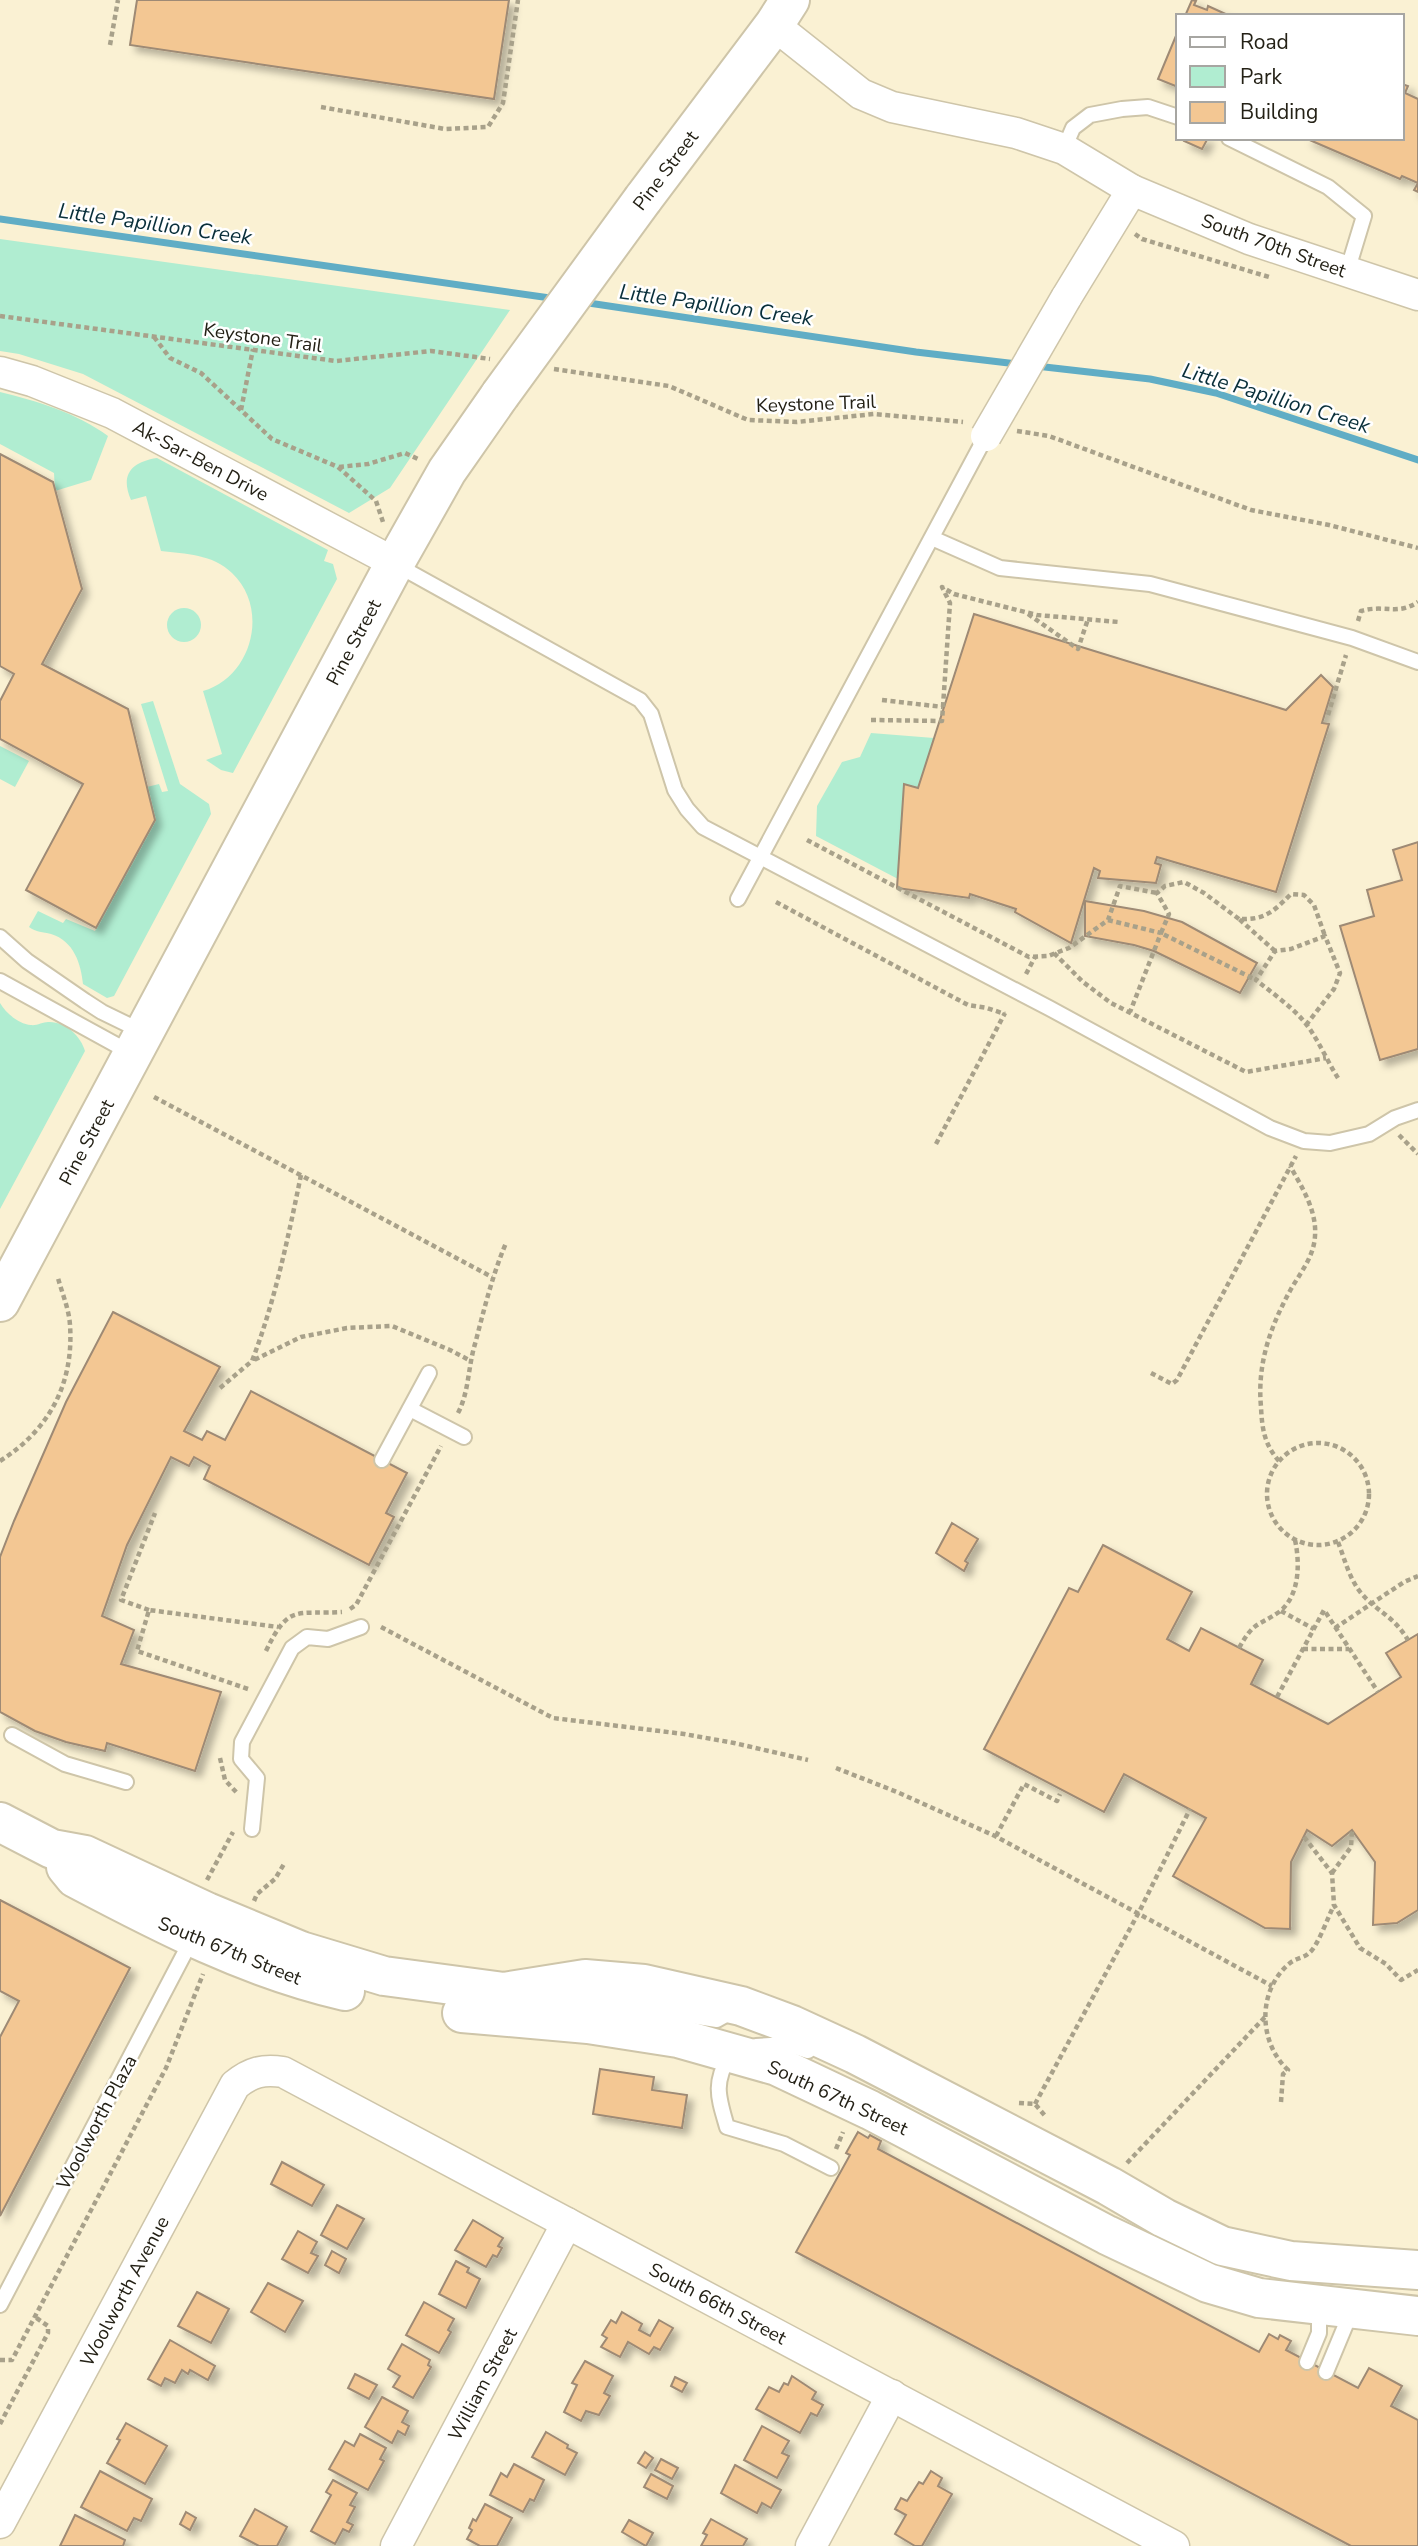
<svg xmlns="http://www.w3.org/2000/svg" width="1418" height="2546" font-family="'Nunito Sans',sans-serif">
<style>
.green{fill:#b0edd1}
.lines{fill:none;stroke-linecap:round;stroke-linejoin:round}
.stream{stroke:#60adc5;stroke-width:7}
.building{fill:#f3c793;stroke:#9e8a74;stroke-width:2;filter:url(#shadow)}
.lane-casing{stroke:#cec5a9;stroke-width:18}
.street-casing{stroke:#cec5a9;stroke-width:33}
.secondary-casing{stroke:#cec5a9;stroke-width:42}
.path{stroke:#a8a18a;stroke-width:4.5;stroke-dasharray:5 3.5;stroke-linecap:butt}
.lane{stroke:#fff;stroke-width:14}
.street{stroke:#fff;stroke-width:30}
.secondary{stroke:#fff;stroke-width:38}
.street-bridge-casing{stroke:#cec5a9;stroke-width:33;stroke-linecap:butt}
.secondary-bridge-casing{stroke:#cec5a9;stroke-width:42;stroke-linecap:butt}
.street-bridge{stroke:#fff;stroke-width:30}
.secondary-bridge{stroke:#fff;stroke-width:38}
.labels{text-anchor:middle;stroke-width:5;stroke-linejoin:round;paint-order:stroke}
.street-label{font-size:19px;fill:#242116;stroke:#fff}
.water-label{font-size:21px;font-style:italic;fill:#092f3a;stroke:#fff}
</style>
<defs>
<filter id="shadow"><feDropShadow dx="6" dy="6" stdDeviation="3.5" flood-color="#0004"/></filter>
</defs>
<rect width="100%" height="100%" fill="#faf1d3"/>
<g class="green">
<polygon points="0,239 510,310 390,488 349,513 83,374 19,354 0,351"/>
<path d="M0 392C37 401 77 413 108 436L91 480 55 491 54 473 0 444Z"/>
<path d="M157 458 328 550 324 561 333 564 337 579 233 773 221 770 206 760 222 754 203 691C252 677 270 609 232 573 213 554 185 554 161 551L146 496 131 500C120 475 131 462 157 458Z"/>
<circle cx="184" cy="625" r="17"/>
<path d="M153 701 180 784 209 804 211 814 114 996 107 998 83 984C81 964 74 941 51 934 43 932 36 932 29 927L38 911 63 923 66 919 95 931 155 820 147 787 159 784 162 792 168 791 141 704Z"/>
<polygon points="871,733 934,738 918,788 904,785 898,879 816,836 817,806 842,762 860,757"/>
<polygon points="0,746 29,761 15,787 0,779"/>
<path d="M0 1003C6 1013 18 1024 31 1025 36 1026 43 1022 48 1022 65 1021 81 1036 85 1051L0 1209Z"/>
</g>
<g class="lines">
<g class="stream">
<polyline points="0,219 557,299"/>
<polyline points="582,302 916,352 1017,364"/>
<polyline points="1036,366 1150,379 1216,393 1418,460"/>
</g>
</g>
<g class="building">
<polygon points="137,0 509,0 494,99 130,45"/>
<polygon points="1192,0 1196,1 1194,5 1207,10 1208,6 1230,16 1185,16"/>
<polygon points="1178,31 1178,87 1158,79"/>
<polygon points="1402,84 1408,86 1405,93 1418,99 1418,192 1414,190 1418,183 1402,176 1400,179 1305,138 1402,138"/>
<polygon points="1185,138 1208,138 1202,149 1184,141"/>
<polygon points="0,454 53,482 82,589 42,664 128,709 155,820 96,928 26,890 83,784 0,739 0,701 14,674 0,666"/>
<polygon points="974,614 1286,710 1321,675 1333,687 1322,723 1329,724 1276,892 1157,857 1155,863 1161,865 1156,883 1098,878 1100,871 1094,868 1071,943 1015,912 1016,909 970,894 969,898 897,888 904,784 918,788"/>
<polygon points="1418,842 1418,1049 1380,1060 1340,926 1374,916 1367,890 1402,880 1393,850"/>
<polygon points="1085,901 1144,911 1182,922 1257,963 1240,993 1154,951 1134,945 1085,936"/>
<polygon points="113,1312 220,1367 184,1431 202,1440 207,1431 225,1440 251,1391 407,1473 386,1513 394,1517 369,1565 204,1479 210,1466 194,1457 189,1466 171,1457 127,1545 102,1616 134,1630 121,1664 221,1692 195,1771 107,1743 105,1751 66,1742 35,1731 0,1712 0,1557 14,1521 66,1402"/>
<polygon points="952,1523 978,1539 965,1561 968,1563 964,1571 936,1553"/>
<polygon points="1103,1545 1192,1592 1167,1639 1189,1651 1201,1628 1263,1660 1251,1684 1328,1724 1401,1677 1386,1653 1418,1634 1418,1910 1397,1923 1373,1925 1375,1862 1352,1830 1332,1846 1307,1830 1291,1862 1290,1929 1265,1928 1173,1876 1206,1818 1124,1774 1104,1812 984,1749 1069,1588 1078,1592"/>
<polygon points="0,1900 130,1968 0,2216 0,2037 19,2001 0,1991"/>
<polygon points="600,2069 654,2077 652,2090 687,2095 682,2128 593,2114"/>
<polygon points="858,2132 868,2138 870,2135 881,2141 878,2149 1259,2352 1269,2334 1278,2339 1280,2335 1291,2341 1286,2350 1358,2388 1369,2368 1402,2386 1391,2406 1418,2420 1418,2546 1351,2546 796,2252 850,2155 846,2153"/>
<polygon points="282,2162 324,2185 312,2206 271,2184"/>
<polygon points="337,2205 364,2219 347,2249 321,2235"/>
<polygon points="473,2220 503,2238 498,2246 502,2248 497,2257 493,2255 486,2267 455,2250"/>
<polygon points="298,2231 317,2242 311,2253 318,2256 308,2273 282,2259"/>
<polygon points="332,2251 346,2259 339,2273 325,2265"/>
<polygon points="456,2261 469,2268 467,2272 480,2279 466,2308 439,2294"/>
<polygon points="268,2283 303,2301 285,2332 251,2312"/>
<polygon points="197,2292 229,2309 211,2343 178,2326"/>
<polygon points="424,2302 454,2319 448,2330 451,2332 439,2353 406,2335"/>
<polygon points="622,2312 642,2324 639,2330 650,2336 659,2320 673,2328 660,2350 654,2347 649,2354 628,2342 620,2357 601,2347 607,2338 602,2335 611,2320 616,2323"/>
<polygon points="170,2340 215,2366 208,2380 190,2370 188,2374 182,2370 175,2383 165,2378 161,2386 148,2379"/>
<polygon points="402,2344 430,2360 428,2365 431,2367 413,2398 393,2387 400,2376 388,2369"/>
<polygon points="585,2361 613,2376 604,2393 610,2396 599,2415 586,2411 581,2421 564,2412 577,2385 572,2383"/>
<polygon points="355,2374 377,2385 369,2399 348,2388"/>
<polygon points="792,2376 816,2392 812,2399 823,2405 817,2416 811,2413 800,2433 756,2409 769,2387 779,2392 784,2383 788,2385"/>
<polygon points="675,2377 687,2383 682,2392 671,2386"/>
<polygon points="382,2397 408,2411 402,2422 409,2426 405,2435 398,2431 392,2443 365,2427"/>
<polygon points="126,2423 167,2446 145,2484 107,2463 120,2440 117,2439"/>
<polygon points="762,2426 789,2441 782,2453 789,2456 777,2478 744,2460"/>
<polygon points="546,2432 568,2445 567,2448 577,2453 565,2475 532,2457"/>
<polygon points="360,2434 386,2448 380,2459 384,2461 368,2490 329,2469 345,2441 354,2446"/>
<polygon points="645,2452 653,2458 646,2468 638,2463"/>
<polygon points="661,2459 678,2468 672,2479 655,2470"/>
<polygon points="514,2464 544,2480 534,2501 530,2499 523,2512 490,2495 501,2473 507,2477"/>
<polygon points="735,2465 781,2490 771,2508 762,2503 757,2513 721,2493"/>
<polygon points="100,2471 152,2499 141,2521 134,2518 127,2531 81,2507"/>
<polygon points="931,2471 942,2478 938,2486 952,2494 922,2546 915,2546 895,2534 906,2515 895,2509 901,2498 907,2501 919,2482 923,2484"/>
<polygon points="651,2474 673,2486 667,2499 644,2487"/>
<polygon points="333,2480 357,2493 350,2505 355,2507 347,2522 353,2525 349,2532 343,2529 335,2544 311,2531 331,2495 326,2492"/>
<polygon points="485,2504 512,2518 497,2546 480,2546 467,2539 472,2530 469,2528 473,2519 476,2521"/>
<polygon points="255,2509 287,2527 277,2546 259,2546 240,2536"/>
<polygon points="186,2512 196,2518 190,2530 180,2524"/>
<polygon points="75,2515 125,2540 123,2546 60,2546"/>
<polygon points="711,2519 747,2539 743,2546 701,2546 707,2535 703,2533"/>
<polygon points="629,2520 653,2533 646,2546 622,2532"/>
</g>
<g class="lines">
<g class="lane-casing">
<g id="lane">
<polyline points="1229,138 1328,187 1364,216 1347,272"/>
<polyline points="1064,149 1073,128 1090,115 1122,109 1148,107 1178,117"/>
<polyline points="932,538 1000,568 1150,584 1352,638 1418,662"/>
<polyline points="395,564 640,700 651,714 675,790 687,809 703,827 1049,1008 1270,1128 1304,1141 1330,1143 1369,1134 1395,1118 1418,1110"/>
<polyline points="738,899 986,436"/>
<polyline points="0,937 27,961 85,1001 102,1012 143,1032"/>
<polyline points="0,981 131,1053"/>
<polyline points="410,1409 464,1437"/>
<polyline points="382,1460 429,1373"/>
<polyline points="12,1735 65,1764 126,1782"/>
<polyline points="252,1829 257,1778 241,1759 242,1742 292,1648 307,1637 328,1639 361,1627"/>
<polyline points="551,2003 555,2001 603,2002 717,2020 733,2011"/>
<polyline points="756,2046 787,2044 808,2051"/>
<path d="M730 2054C713 2084 718 2096 727 2127L784 2144 831 2168"/>
<polyline points="0,2305 192,1939"/>
<polyline points="1307,2362 1319,2333 1319,2307"/>
<polyline points="1326,2372 1351,2312"/>
</g>
</g>
<g class="street-casing">
<g id="street">
<polyline points="774,25 861,94 892,107 1016,133 1064,149 1132,190 1066,298"/>
<polyline points="1132,190 1249,239 1418,295"/>
<polyline points="0,372 32,381 112,413 395,563"/>
<path d="M0 2523 235 2085C251 2072 263 2069 283 2072L1174 2546"/>
<polyline points="396,2546 567,2223"/>
<polyline points="811,2546 892,2395"/>
</g>
</g>
<g class="secondary-casing">
<g id="secondary">
<polyline points="643,199 774,25 790,0"/>
<polyline points="0,1302 395,563 447,471 500,395"/>
<polyline points="0,1822 52,1849 85,1855 207,1912 301,1951 384,1976 504,1992 585,1979 644,1984 741,2006 792,2025 855,2054 1109,2186 1164,2218 1222,2246 1291,2261 1418,2270"/>
<path d="M66 1867 75 1878C162 1924 249 1969 345 1991"/>
<polyline points="462,2013 588,2024 678,2038 777,2066 870,2110 1107,2235 1208,2283 1259,2298 1418,2316"/>
</g>
</g>
<g class="path">
<polyline points="110,45 118,0"/>
<polyline points="321,107 445,129 488,127 503,103 518,0"/>
<polyline points="1135,234 1142,239 1269,277"/>
<polyline points="0,316 336,361 431,351 490,359"/>
<polyline points="154,337 170,358 201,373 272,439 338,467 376,501 383,522"/>
<polyline points="554,369 669,386 748,420 797,422 874,414 963,422"/>
<polyline points="241,410 253,349"/>
<polyline points="1017,431 1049,436 1251,510 1329,525 1418,548"/>
<polyline points="339,467 368,464 405,453 418,459"/>
<polyline points="1028,614 1078,649 1088,619"/>
<path d="M1358 621 1361 611C1386 604 1396 616 1418 602"/>
<polyline points="882,700 943,707"/>
<polyline points="1328,715 1346,655"/>
<polyline points="871,720 942,721 950,603 942,587 954,594 1037,615 1119,622"/>
<polyline points="807,840 1029,957 1048,956 1069,948 1108,920 1120,886 1157,893"/>
<polyline points="776,902 968,1005 987,1008 1005,1014"/>
<polyline points="1239,919 1204,893 1184,882 1165,886 1157,893 1169,914 1161,933 1256,980"/>
<polyline points="1108,920 1161,933 1130,1012"/>
<path d="M1275 951 1239 919C1265 920 1273 912 1291 894L1304 895 1314 905 1325 936"/>
<polyline points="1054,953 1083,982 1111,1003 1246,1072 1326,1058"/>
<polyline points="1026,974 1035,957"/>
<path d="M1306 1025 1334 989 1340 973 1325 936 1291 949 1275 951 1256 980C1276 996 1300 1012 1313 1034 1322 1048 1329 1064 1338 1078"/>
<polyline points="154,1097 492,1277"/>
<polyline points="1399,1135 1418,1154"/>
<polyline points="936,1144 1005,1013"/>
<path d="M301 1175C288 1238 275 1301 252 1361L301 1337 347 1328 392 1326 450 1350 471 1361"/>
<polyline points="1151,1373 1172,1384 1177,1380 1296,1156"/>
<polyline points="220,1388 252,1361"/>
<path d="M458 1413C469 1392 468 1367 475 1344 484 1310 492 1276 506 1243"/>
<circle cx="1318" cy="1494" r="51"/>
<path d="M0 1461C49 1430 74 1384 70 1325 69 1309 62 1293 58 1278"/>
<path d="M1279 1461C1264 1444 1262 1428 1261 1407 1257 1364 1270 1327 1291 1289 1301 1272 1314 1256 1315 1236 1317 1211 1302 1187 1290 1166"/>
<path d="M1338 1542C1345 1560 1349 1578 1361 1593 1377 1612 1393 1615 1408 1640"/>
<polyline points="350,1609 356,1605 441,1446"/>
<polyline points="149,1610 121,1600 155,1513"/>
<polyline points="1281,1611 1314,1629"/>
<polyline points="381,1627 553,1718 684,1734 734,1743 808,1760"/>
<polyline points="1335,1628 1404,1582 1418,1576"/>
<path d="M1239 1648C1254 1621 1257 1627 1279 1612 1300 1596 1300 1563 1295 1540"/>
<polyline points="1303,1649 1349,1649"/>
<path d="M266 1651C289 1603 296 1615 342 1612"/>
<polyline points="248,1689 137,1651 149,1610 278,1627"/>
<polyline points="1277,1697 1324,1610 1378,1692"/>
<polyline points="220,1758 225,1780 237,1793"/>
<polyline points="836,1768 897,1792 995,1836 1272,1986"/>
<polyline points="996,1836 1024,1784 1057,1801 1060,1794"/>
<polyline points="1304,1837 1332,1873 1334,1905 1360,1948 1386,1964 1401,1980 1418,1970"/>
<polyline points="1332,1873 1351,1847 1352,1830"/>
<polyline points="207,1880 233,1832"/>
<polyline points="254,1901 257,1894 275,1879 284,1864"/>
<path d="M1281 2102 1283 2074 1288 2070C1258 2042 1257 1990 1290 1963 1296 1958 1304 1958 1309 1953 1317 1948 1329 1915 1334 1905"/>
<polyline points="1019,2103 1035,2104 1046,2117"/>
<polyline points="1035,2104 1139,1912 1190,1809"/>
<polyline points="836,2149 843,2132"/>
<polyline points="1127,2163 1265,2017"/>
<polyline points="0,2360 12,2360 166,2068 203,1974"/>
<polyline points="0,2424 48,2333 48,2326 35,2317"/>
</g>
<use href="#lane" class="lane"/>
<use href="#street" class="street"/>
<use href="#secondary" class="secondary"/>
<g class="street-bridge-casing">
<polyline id="street-bridge" points="986,436 1066,298"/>
</g>
<g class="secondary-bridge-casing">
<polyline id="secondary-bridge" points="500,395 643,199"/>
</g>
<use href="#street-bridge" class="street-bridge"/>
<use href="#secondary-bridge" class="secondary-bridge"/>
</g>
<g class="labels">
<g class="street-label">
<text transform="translate(665 170) rotate(-53)" y="7">Pine Street</text>
<text transform="translate(1274 245) rotate(20)" y="7">South 70th Street</text>
<text transform="translate(263 337) rotate(8)" y="7">Keystone Trail</text>
<text transform="translate(816 403) rotate(-2)" y="7">Keystone Trail</text>
<text transform="translate(201 460) rotate(28)" y="7">Ak-Sar-Ben Drive</text>
<text transform="translate(353 642) rotate(-62)" y="7">Pine Street</text>
<text transform="translate(86 1142) rotate(-62)" y="7">Pine Street</text>
<text transform="translate(230 1950) rotate(22)" y="7">South 67th Street</text>
<text transform="translate(838 2097) rotate(25)" y="7">South 67th Street</text>
<text transform="translate(96 2122) rotate(-62)" y="7">Woolworth Plaza</text>
<text transform="translate(124 2291) rotate(-62)" y="7">Woolworth Avenue</text>
<text transform="translate(718 2303) rotate(28)" y="7">South 66th Street</text>
<text transform="translate(482 2384) rotate(-62)" y="7">William Street</text>
</g>
<g class="water-label">
<text transform="translate(155 224) rotate(8)" y="7">Little Papillion Creek</text>
<text transform="translate(716 305) rotate(8)" y="7">Little Papillion Creek</text>
<text transform="translate(1276 398) rotate(17)" y="7">Little Papillion Creek</text>
</g>
</g>
<rect x="1176" y="14" width="228" height="126" fill="#ffffff" stroke="#a7a6a2" stroke-width="2"/>
<rect x="1190" y="37" width="35" height="10" fill="#ffffff" stroke="#a7a6a2" stroke-width="2"/>
<text x="1240" y="49" font-size="21" fill="#242116">Road</text>
<rect x="1190" y="66" width="35" height="21" fill="#b0edd1" stroke="#a7a6a2" stroke-width="2"/>
<text x="1240" y="84" font-size="21" fill="#242116">Park</text>
<rect x="1190" y="102" width="35" height="21" fill="#f3c793" stroke="#a7a6a2" stroke-width="2"/>
<text x="1240" y="119" font-size="21" fill="#242116">Building</text>
</svg>
